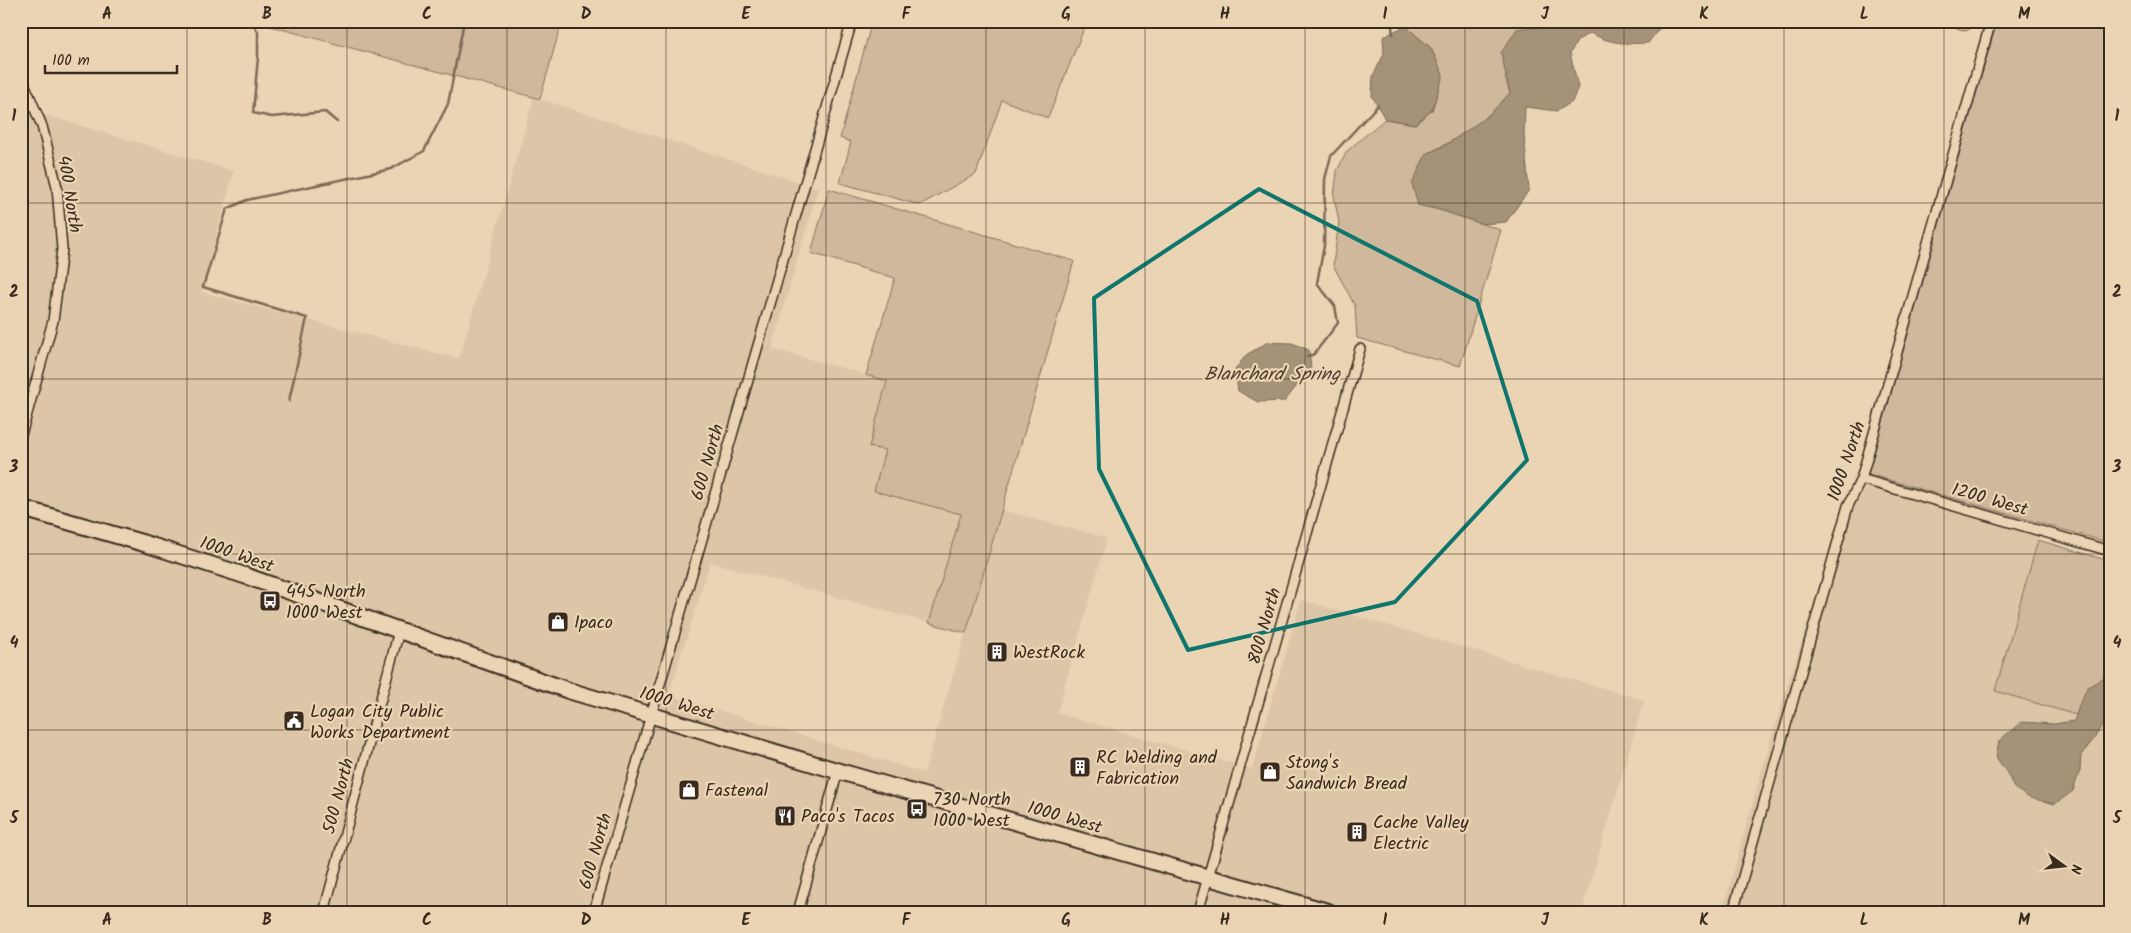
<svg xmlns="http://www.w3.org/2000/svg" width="2131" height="933" font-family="Kalam,sans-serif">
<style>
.built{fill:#dcc6a7}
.green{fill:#cfb89c;stroke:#85715d}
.water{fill:#a69179;stroke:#7b6855}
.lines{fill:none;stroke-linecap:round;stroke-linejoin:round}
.stream{stroke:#7b6855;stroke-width:2.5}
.street-casing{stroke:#3b2a1e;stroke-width:12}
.primary-casing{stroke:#3b2a1e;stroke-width:19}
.street{stroke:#ebd4b4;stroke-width:9}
.primary{stroke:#ebd4b4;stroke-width:15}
.marked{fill:none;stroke:#0f766e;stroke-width:4;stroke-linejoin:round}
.grid{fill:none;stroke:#3b2a1e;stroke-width:1;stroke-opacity:0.55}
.labels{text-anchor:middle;stroke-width:4.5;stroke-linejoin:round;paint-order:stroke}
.street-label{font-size:18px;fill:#3b2a1e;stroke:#ebd4b4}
.poi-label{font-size:18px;fill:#3b2a1e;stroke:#ebd4b4;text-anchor:start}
.water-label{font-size:19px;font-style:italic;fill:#503f30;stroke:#ebd4b4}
.neatline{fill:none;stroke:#3b2a1e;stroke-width:2}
.grid-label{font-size:16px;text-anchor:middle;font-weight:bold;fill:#3b2a1e}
</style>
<rect width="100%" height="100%" fill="#ebd4b4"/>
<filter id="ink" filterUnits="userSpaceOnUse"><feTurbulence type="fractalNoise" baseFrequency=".02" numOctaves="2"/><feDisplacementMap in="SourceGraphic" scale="10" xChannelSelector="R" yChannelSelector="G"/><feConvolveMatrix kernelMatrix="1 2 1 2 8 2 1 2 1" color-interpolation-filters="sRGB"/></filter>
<g filter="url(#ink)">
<g class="built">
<polygon points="534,97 818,188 772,349 887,380 870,446 885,450 961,514 929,623 710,562 669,695 924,773 1002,510 1107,538 1057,713 1252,769 1301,600 1644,700 1582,912 21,912 21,108 234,171 201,292 459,359"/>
<polygon points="1868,474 2042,524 1995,691 2110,725 2110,912 1722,912 1770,741 1854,475"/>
</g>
<g class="green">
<polygon points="268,21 562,21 540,99 270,26"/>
<polygon points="872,21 1087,21 1048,118 1002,100 976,174 920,205 840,183 851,142 840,138"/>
<path d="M1406 21H1568L1551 28 1532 26 1505 78 1510 93C1489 119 1457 140 1426 154L1418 205 1440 210 1501 230 1460 366 1357 338 1355 306 1333 265 1339 222 1334 197 1337 171 1347 151 1385 119 1415 124 1432 110 1443 75 1431 48 1405 26Z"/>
<polygon points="1935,21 1980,21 1979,23 1966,31"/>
<polygon points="1997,21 2110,21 2110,543 1868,474"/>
<polygon points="829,189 1074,261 966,633 929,623 961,514 874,491 885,450 869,447 887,381 866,375 895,278 811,253"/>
<polygon points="2038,540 2110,561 2110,725 1995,691"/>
</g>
<g class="water">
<path d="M1568 21H1665L1648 43C1625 44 1611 44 1590 33L1578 40 1570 53 1578 87 1572 102 1557 111 1525 107 1524 135 1529 190 1506 222 1482 224 1440 210 1418 205 1412 184 1426 154 1446 145 1489 115 1510 93 1501 53 1517 29C1534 26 1552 30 1568 21Z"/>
<polygon points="1405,26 1431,48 1443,75 1432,110 1415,124 1385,119 1372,96 1373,76 1384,54 1383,37"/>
<polygon points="1268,342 1292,343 1309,350 1311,367 1285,401 1258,402 1238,391 1235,370 1246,355"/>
<polygon points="2110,674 2110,711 2094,739 2081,755 2080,770 2073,791 2055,804 2030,798 2014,788 2007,773 1996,757 1999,741 2021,722 2054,724 2074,721 2081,700 2088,687"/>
</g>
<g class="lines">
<g class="stream">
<polyline points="252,21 258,32 258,57 253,113 272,117 325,112 337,122"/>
<polyline points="1391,21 1393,34"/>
<polyline points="1307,357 1314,354 1338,323 1335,306 1317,283 1324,246 1325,179 1331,156 1378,105"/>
<polyline points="289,401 307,318 203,287 227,209 247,200 391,169 424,151 448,104 464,21"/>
</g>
<g class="street-casing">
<g id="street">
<polyline points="21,76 42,126 57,187 62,249 53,321 21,435"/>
<polyline points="1861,479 2110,551"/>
<polyline points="324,912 399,631"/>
<polyline points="594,912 852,21"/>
<polyline points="798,912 838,771"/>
<polyline points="1198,912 1360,349"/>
<polyline points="1733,912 1848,506 1861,479 1991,21"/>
</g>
</g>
<g class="primary-casing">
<polyline id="primary" points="21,508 143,543 246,576 570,691 838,771 1329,912"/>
</g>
<use href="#street" class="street"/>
<use href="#primary" class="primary"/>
</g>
</g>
<path class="marked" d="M1259 189 1477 301 1527 460 1395 602 1188 650 1099 469 1094 298Z"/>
<path class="grid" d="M187 21V912M347 21V912M507 21V912M666 21V912M826 21V912M986 21V912M1145 21V912M1305 21V912M1465 21V912M1624 21V912M1784 21V912M1944 21V912M21 203H2110M21 379H2110M21 554H2110M21 730H2110"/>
<defs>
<g id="bus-square" transform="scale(1.125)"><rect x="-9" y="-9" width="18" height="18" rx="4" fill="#3b2a1e" stroke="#ebd4b4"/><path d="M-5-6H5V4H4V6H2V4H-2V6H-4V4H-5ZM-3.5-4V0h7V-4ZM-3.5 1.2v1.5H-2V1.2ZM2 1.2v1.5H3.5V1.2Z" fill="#fff"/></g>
<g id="shop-square" transform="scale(1.125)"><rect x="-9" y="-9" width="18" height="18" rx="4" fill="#3b2a1e" stroke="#ebd4b4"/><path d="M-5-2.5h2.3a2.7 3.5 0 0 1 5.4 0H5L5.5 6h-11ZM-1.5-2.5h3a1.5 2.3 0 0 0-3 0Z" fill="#fff"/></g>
<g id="building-square" transform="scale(1.125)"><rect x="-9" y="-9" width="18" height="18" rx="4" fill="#3b2a1e" stroke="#ebd4b4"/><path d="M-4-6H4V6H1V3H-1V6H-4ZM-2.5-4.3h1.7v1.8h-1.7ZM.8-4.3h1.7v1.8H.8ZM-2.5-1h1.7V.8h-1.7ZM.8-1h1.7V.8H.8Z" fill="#fff"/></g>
<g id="civic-square" transform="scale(1.125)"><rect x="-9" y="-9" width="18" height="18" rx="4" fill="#3b2a1e" stroke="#ebd4b4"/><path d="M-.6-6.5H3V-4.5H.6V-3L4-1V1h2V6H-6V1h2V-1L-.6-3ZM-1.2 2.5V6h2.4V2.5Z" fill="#fff"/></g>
<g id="restaurant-square" transform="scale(1.125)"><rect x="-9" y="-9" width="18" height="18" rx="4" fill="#3b2a1e" stroke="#ebd4b4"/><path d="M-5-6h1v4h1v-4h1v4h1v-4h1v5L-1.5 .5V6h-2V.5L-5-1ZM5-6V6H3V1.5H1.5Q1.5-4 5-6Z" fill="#fff"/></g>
</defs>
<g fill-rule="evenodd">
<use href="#bus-square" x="270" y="601"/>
<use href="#shop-square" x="558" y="622"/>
<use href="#building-square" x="997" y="652"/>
<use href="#civic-square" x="294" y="721"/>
<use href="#building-square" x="1080" y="767"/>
<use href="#shop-square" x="1270" y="772"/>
<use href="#shop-square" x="689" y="790"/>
<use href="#bus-square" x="917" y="809"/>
<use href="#restaurant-square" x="785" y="816"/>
<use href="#building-square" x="1357" y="832"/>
</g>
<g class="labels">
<g class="street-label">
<text transform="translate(70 194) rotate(81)" y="6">400 North</text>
<text transform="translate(1846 461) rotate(-71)" y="6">1000 North</text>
<text transform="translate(707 462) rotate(-74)" y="6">600 North</text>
<text transform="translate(1990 499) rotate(16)" y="6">1200 West</text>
<text transform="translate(237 554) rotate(19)" y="6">1000 West</text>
<text transform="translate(1264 626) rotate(-74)" y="6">800 North</text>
<text transform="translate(677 703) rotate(17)" y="6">1000 West</text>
<text transform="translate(338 796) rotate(-75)" y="6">500 North</text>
<text transform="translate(1065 817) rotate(16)" y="6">1000 West</text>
<text transform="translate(595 851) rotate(-74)" y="6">600 North</text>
</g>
<g class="poi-label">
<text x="286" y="597">445 North<tspan x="286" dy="21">1000 West</tspan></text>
<text x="574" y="628">Ipaco</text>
<text x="1013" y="658">WestRock</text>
<text x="310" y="717">Logan City Public<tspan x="310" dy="21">Works Department</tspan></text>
<text x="1096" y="763">RC Welding and<tspan x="1096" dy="21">Fabrication</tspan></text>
<text x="1286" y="768">Stong's<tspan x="1286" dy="21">Sandwich Bread</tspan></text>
<text x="705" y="796">Fastenal</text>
<text x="933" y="805">730 North<tspan x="933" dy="21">1000 West</tspan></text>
<text x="801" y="822">Paco's Tacos</text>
<text x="1373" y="828">Cache Valley<tspan x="1373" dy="21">Electric</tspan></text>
</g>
<g class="water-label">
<text x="1272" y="380">Blanchard Spring</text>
</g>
</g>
<rect width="2131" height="933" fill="none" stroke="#ebd4b4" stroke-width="55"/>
<g transform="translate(2064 866) rotate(105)" stroke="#ebd4b4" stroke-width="4" paint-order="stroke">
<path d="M0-4L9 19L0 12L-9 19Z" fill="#3b2a1e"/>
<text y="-8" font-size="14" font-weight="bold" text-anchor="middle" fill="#3b2a1e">N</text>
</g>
<path d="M45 65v8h132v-8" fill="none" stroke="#3b2a1e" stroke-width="2.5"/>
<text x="52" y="65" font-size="15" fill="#3b2a1e" stroke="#ebd4b4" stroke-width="4" paint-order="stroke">100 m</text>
<rect x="28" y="28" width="2076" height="878" class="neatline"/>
<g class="grid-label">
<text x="107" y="19">A</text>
<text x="267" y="19">B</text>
<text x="427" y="19">C</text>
<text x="586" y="19">D</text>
<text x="746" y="19">E</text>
<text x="906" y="19">F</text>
<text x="1066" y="19">G</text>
<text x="1225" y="19">H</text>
<text x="1385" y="19">I</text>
<text x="1545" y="19">J</text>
<text x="1704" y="19">K</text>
<text x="1864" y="19">L</text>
<text x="2024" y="19">M</text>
<text x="14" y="121">1</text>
<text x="2117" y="121">1</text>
<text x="14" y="297">2</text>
<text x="2117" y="297">2</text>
<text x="14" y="472">3</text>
<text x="2117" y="472">3</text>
<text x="14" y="648">4</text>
<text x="2117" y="648">4</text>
<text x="14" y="823">5</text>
<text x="2117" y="823">5</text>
<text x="107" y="925">A</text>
<text x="267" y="925">B</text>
<text x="427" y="925">C</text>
<text x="586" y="925">D</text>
<text x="746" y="925">E</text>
<text x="906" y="925">F</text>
<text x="1066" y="925">G</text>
<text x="1225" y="925">H</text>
<text x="1385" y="925">I</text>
<text x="1545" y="925">J</text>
<text x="1704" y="925">K</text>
<text x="1864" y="925">L</text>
<text x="2024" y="925">M</text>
</g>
</svg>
